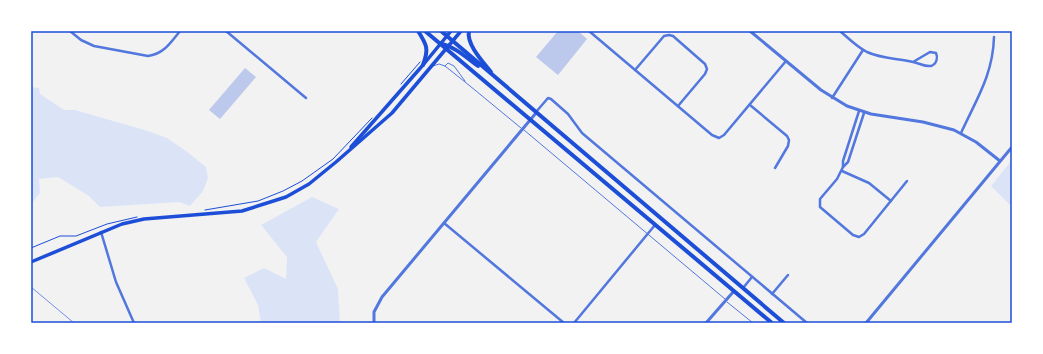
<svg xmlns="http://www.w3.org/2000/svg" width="1043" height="354" font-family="Roboto,sans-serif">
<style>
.green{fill:#dbe4f7}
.building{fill:#bdc9ec}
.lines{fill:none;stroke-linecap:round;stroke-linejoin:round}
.path{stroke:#1d4ed8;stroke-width:1}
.service{stroke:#5277de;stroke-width:1}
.minor{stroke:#5277de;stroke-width:2.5}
.tertiary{stroke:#5277de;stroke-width:3}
.secondary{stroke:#1d4ed8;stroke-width:3.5}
.primary{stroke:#1d4ed8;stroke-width:4}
.rail{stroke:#7290e2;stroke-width:1}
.neatline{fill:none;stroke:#1d4ed8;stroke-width:1.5}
</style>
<rect width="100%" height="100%" fill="#f2f2f2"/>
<g class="green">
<polygon points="31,87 39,88 40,94 64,110 75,110 148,131 167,138 186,151 206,167 208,178 203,191 190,206 179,202 100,207 89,196 58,177 39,179 40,193 31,204"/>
<polygon points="1012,160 1012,207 991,186"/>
<polygon points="312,197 339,209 316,242 338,289 340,323 261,323 258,305 244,278 264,268 286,279 287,257 261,225"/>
</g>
<g class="building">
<polygon points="558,31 578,31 587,39 558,75 536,57"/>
<polygon points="245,68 256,77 220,119 209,110"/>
</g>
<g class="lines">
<g class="path">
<polyline points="401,84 420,62"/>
<polyline points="205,210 258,201 283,191 302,181 333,159 372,118"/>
<polyline points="31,248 60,236 76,236 107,224 137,217"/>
</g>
<g class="service">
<polyline points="433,66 439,64 445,66 470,86 521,128"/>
<polyline points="445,66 448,63 454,66 465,81"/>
<polyline points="524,130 725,299"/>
<polyline points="727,302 753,323"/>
</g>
<g class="minor">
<path d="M70 31 81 40 94 46 148 56C164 54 171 42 180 31"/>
<polyline points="226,31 306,98"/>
<polyline points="589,31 712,135 719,138 724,135 786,61"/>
<path d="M840 31C848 38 857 47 867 52 882 59 897 58 913 62 919 63 925 67 931 66 937 64 938 57 936 53L930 52 913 62"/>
<polyline points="635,70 664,36 669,35 673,36 705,64 707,69 705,74 678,106"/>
<polyline points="832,98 863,50"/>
<polyline points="750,105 787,136 789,140 788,146 775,168"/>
<polyline points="536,112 548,98 551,99 568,114 582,133 807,323"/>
<polyline points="864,113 848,162 843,167 837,179 820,199 820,207 853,235 859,237 864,234 907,181"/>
<path d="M961 133C976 100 993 75 994 37"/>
<polyline points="843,167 843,161 859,111"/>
<polyline points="842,171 869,183 891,201"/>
<polyline points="444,223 564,323"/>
<polyline points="101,232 116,282 134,323"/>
<polyline points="743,288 752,277"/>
<polyline points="772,294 788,275"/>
<polyline points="574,323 655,225"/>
</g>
<g class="tertiary">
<polyline points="750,31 821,90 847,106 871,114 923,122 954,130 976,142 1000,161"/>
<polyline points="374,323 374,312 382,297 536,113"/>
<polyline points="706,323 734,291"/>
<polyline points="866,323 1012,147"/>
</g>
<g class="secondary">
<polyline points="351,147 423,65 451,31"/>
<polyline points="31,262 122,224 144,219 242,211 286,197 309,184 336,162 392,113 461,31"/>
</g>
<g class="primary">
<path d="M418 31C427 45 429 49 423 65"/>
<polyline points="425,31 772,323"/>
<polyline points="441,31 784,323"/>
<path d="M469 31C466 44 483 62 491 72"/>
<path d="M441 44C454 46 467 58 478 66"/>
</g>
<polyline class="rail" points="31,287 74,323"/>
</g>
<rect width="1043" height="354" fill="none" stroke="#ffffff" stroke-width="64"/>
<rect x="32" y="32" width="979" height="290" class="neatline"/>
</svg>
